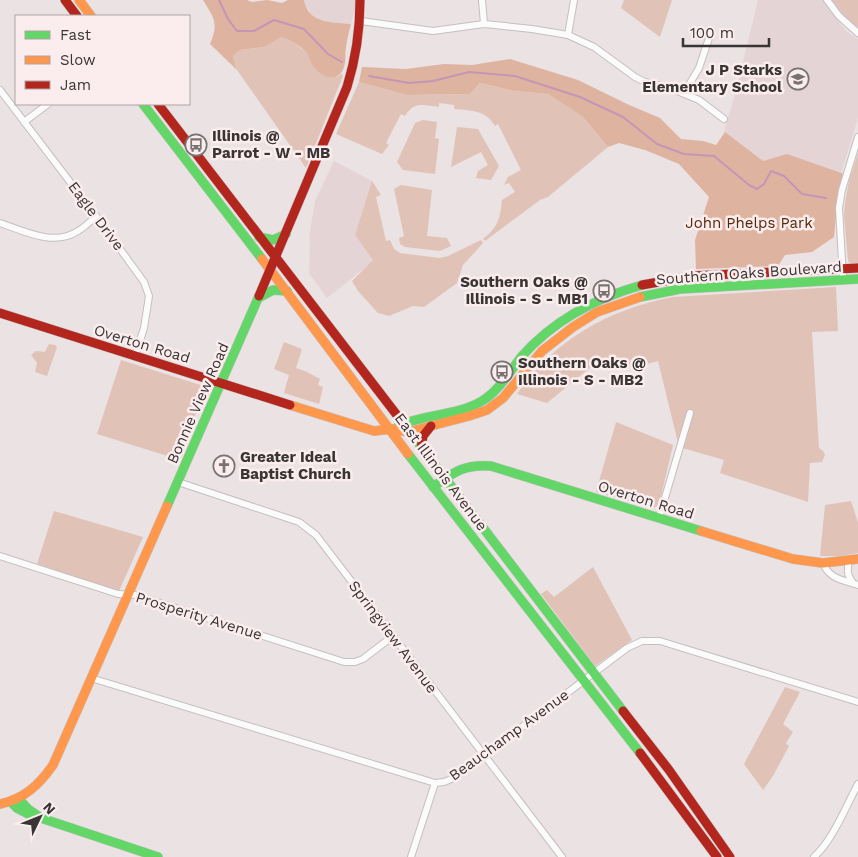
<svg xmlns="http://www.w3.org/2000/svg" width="858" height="857" font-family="'Work Sans',sans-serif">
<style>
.built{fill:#e5d4d6}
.green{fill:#e0c3b6}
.forest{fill:#deb4a0}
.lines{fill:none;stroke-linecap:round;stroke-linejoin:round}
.stream{stroke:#c496b6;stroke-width:2}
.street-casing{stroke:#c5bfc0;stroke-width:8}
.fast-casing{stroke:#c5bfc0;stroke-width:10}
.slow-casing{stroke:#c5bfc0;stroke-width:10}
.jam-casing{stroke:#c5bfc0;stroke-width:10}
.street{stroke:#fcfbfb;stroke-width:6}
.fast{stroke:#63d668;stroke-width:9}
.slow{stroke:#ff974d;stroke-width:9}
.jam{stroke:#b3261e;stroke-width:9}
.labels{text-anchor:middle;stroke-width:5;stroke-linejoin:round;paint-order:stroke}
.poi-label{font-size:15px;font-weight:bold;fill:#3a3535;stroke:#fbeded;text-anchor:start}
.street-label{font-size:15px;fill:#3a3535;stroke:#fbeded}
.park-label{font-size:15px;fill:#54270a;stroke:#fbeded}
</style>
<rect width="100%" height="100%" fill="#eae2e3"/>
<g class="built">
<polygon points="304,0 355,0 355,7 351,24 326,22 313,17 305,5"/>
<polygon points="758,0 823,0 829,10 847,32 858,39 858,118 836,190 721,154 725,127 734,99"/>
<polygon points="334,161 372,181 355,235 373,259 371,263 327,298 309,273 310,243 309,237 315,201"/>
</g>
<g class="green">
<polygon points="624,0 672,0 660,37 621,8"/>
<polygon points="832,0 858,0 858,28 843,15"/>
<polygon points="280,37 288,38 337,77 341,74 343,76 306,168 237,70 233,56 240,50 264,47"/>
<path d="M359 82 407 95 470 94 480 83 514 91 548 94 583 117 608 147 548 197 540 200 485 241 483 239C498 227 500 219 502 200L515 192 509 183 504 185 508 177 521 170 498 124 495 126C485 109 471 111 454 109V105L439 103V107C423 105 414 101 405 116L401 114 386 143 389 145 382 154 336 134Z"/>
<polygon points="423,120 437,122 435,138 439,139 435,174 403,170 397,162 415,123"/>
<polygon points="457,127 478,129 499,166 491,180 476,178 478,171 488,165 481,152 451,167"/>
<polygon points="858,153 858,263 850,263 848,261 844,216 845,203 849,181"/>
<polygon points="372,181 381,195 376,197 386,241 390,240 394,249 400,253 440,258 448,256 481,240 483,243 463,265 457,283 424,307 413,306 389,316 378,313 358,291 352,281 373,260 355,235"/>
<polygon points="401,185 432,190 427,236 447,238 451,246 440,251 405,247 400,244 399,238 404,236 394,189"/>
<path d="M836 287 838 331 812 332 819 448 823 451 825 455 822 462 810 463 808 502 720 473 724 460 679 447 658 361 633 368 614 359 596 363 547 403 517 394C554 340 609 309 673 297Z"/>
<polygon points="284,342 302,349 296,368 307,372 320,379 318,385 323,387 319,404 284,393 289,375 274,369"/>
<polygon points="49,344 55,345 57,347 47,376 35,372 37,363 31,355 36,351 45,352"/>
<polygon points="121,360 207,387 208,391 182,440 174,458 97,434"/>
<polygon points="616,422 673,445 659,505 653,508 596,492"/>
<polygon points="851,501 858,523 858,553 841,556 820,556 825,505"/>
<polygon points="54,511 143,537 119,591 37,564"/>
<polygon points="593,567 632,640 595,666 541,594 547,590 554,597"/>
<polygon points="785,687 800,692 783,724 793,732 786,743 789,746 773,776 763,790 744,764"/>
</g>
<g class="forest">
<path d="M203 0H247L252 2 267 0 282 3 288 0H304C308 24 332 22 351 24 349 32 347 39 346 47 345 54 346 61 344 67 339 83 322 78 314 67 310 63 310 57 307 53 300 46 290 39 281 37L264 47 240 50 233 56 237 70 210 44C219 23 214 18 203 0Z"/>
<polygon points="510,59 578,80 627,104 660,118 681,139 703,141 716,145 725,132 763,161 787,154 844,174 838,196 834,237 812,252 785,255 778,266 696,269 695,240 709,197 679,164 645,150 619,143 608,147 583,117 548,94 514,91 480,83 470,94 407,95 359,82 362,67 406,69 444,64 472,65"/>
</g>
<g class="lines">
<g class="stream">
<polyline points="219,0 228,19 237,31 254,31 274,20 304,29 328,54 342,62"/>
<polyline points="369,76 409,83 433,81 469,72 515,76 580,97 623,117 657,144 684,154 714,156 749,185 757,189 764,184 771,171 784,176 802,194 826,198"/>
</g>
<g class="street-casing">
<g id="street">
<polyline points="482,0 484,24"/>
<polyline points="827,0 839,16 858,33"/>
<polyline points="361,21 433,31 484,24 495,25 532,29 568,35 594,47 635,77 645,82 670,88 699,100 724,119"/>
<polyline points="568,35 574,0"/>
<polyline points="0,90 96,216 144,282 149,296 144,328 135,356"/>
<polyline points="684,93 699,68 711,32"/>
<polyline points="24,122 48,104"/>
<path d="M0 223C24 231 54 247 78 231 85 227 91 221 96 216"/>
<polyline points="843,279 839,208 842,190 858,137"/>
<polyline points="178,482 299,522 316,535 562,857"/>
<polyline points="659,518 690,413"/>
<polyline points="0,556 118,594 135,595 344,662 355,662 363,659 393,636"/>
<path d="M849 561C847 571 847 575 853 583"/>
<path d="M823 563C829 579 843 580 858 585"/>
<polyline points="91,678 435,783 444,782 454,778 627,648 642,641 660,641 858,702"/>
<polyline points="411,857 435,783"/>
<path d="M814 857C833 840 846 806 858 784"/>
</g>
</g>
<g class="fast-casing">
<g id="fast">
<polyline points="143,104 262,259"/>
<polyline points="259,237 273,240 286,234"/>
<polyline points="260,297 273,290 287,291"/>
<polyline points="640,297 680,289 858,279"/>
<polyline points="403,423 623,711"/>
<path d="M398 426C424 414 457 416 482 401 499 391 510 371 522 356 554 320 596 298 642 285"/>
<polyline points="408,454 640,753"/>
<path d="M433 487C454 472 464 464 491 466L701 531"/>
<polyline points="167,506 259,296"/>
<polyline points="19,799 28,809 41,818 158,857"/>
<polyline points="11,802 17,808 34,817"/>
</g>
</g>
<g class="slow-casing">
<g id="slow">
<polyline points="79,0 91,16"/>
<polyline points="262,259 408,454"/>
<polyline points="290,405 374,431 392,429 408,432 469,416 487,410 503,398 542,351 573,327 597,312 640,297"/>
<polyline points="701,531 793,559 823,563 858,559"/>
<path d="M0 804C24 799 39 785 53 765L167 506"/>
</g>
</g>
<g class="jam-casing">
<g id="jam">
<polyline points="65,0 77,16"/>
<polyline points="158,104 403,423"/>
<polyline points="642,285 692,276 858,268"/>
<path d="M259 296 347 87C356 58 360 30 360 0"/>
<polyline points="0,313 290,405"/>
<polyline points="421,449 423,436 431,426"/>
<polyline points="623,711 669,770 730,857"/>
<polyline points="640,753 717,857"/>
</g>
</g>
<use href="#street" class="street"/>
<use href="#fast" class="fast"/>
<use href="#slow" class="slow"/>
<use href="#jam" class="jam"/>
</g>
<defs>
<g id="school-ring" transform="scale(1.125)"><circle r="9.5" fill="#fbeded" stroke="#787272" stroke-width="1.5"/><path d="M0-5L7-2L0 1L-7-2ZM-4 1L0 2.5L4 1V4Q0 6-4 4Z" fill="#787272"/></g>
<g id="bus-ring" transform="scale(1.125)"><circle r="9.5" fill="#fbeded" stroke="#787272" stroke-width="1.5"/><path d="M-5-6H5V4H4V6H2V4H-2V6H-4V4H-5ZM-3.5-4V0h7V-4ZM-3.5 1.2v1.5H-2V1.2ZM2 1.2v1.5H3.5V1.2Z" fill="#787272"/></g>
<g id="church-ring" transform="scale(1.125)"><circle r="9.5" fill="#fbeded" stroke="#787272" stroke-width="1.5"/><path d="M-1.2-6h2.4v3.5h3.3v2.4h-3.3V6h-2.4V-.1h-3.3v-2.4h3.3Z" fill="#787272"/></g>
</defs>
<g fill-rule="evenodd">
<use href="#school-ring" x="798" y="79"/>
<use href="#bus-ring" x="196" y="145"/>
<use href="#bus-ring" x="604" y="291"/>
<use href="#bus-ring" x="502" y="372"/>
<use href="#church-ring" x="224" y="466"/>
</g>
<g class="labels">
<g class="poi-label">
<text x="782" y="75" text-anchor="end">J P Starks<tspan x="782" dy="17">Elementary School</tspan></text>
<text x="212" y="141">Illinois @<tspan x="212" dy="17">Parrot - W - MB</tspan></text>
<text x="588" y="287" text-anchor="end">Southern Oaks @<tspan x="588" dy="17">Illinois - S - MB1</tspan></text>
<text x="518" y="368">Southern Oaks @<tspan x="518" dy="17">Illinois - S - MB2</tspan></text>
<text x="240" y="462">Greater Ideal<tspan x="240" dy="17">Baptist Church</tspan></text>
</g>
<g class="street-label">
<text transform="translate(96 216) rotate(53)" y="5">Eagle Drive</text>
<text transform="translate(749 273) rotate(-4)" y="5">Southern Oaks Boulevard</text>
<text transform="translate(142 344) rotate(17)" y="5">Overton Road</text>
<text transform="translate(198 403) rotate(-66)" y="5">Bonnie View Road</text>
<text transform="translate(441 472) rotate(53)" y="5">East Illinois Avenue</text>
<text transform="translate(646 500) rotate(17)" y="5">Overton Road</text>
<text transform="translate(199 616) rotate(17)" y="5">Prosperity Avenue</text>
<text transform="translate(393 637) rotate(53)" y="5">Springview Avenue</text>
<text transform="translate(509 735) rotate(-36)" y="5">Beauchamp Avenue</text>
</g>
<g class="park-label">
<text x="749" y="228">John Phelps Park</text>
</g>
</g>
<rect x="15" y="15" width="175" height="90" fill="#fbeded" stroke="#aea3a3"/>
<rect x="25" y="31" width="25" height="8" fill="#63d668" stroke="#aea3a3"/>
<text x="60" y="40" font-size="15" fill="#3a3535">Fast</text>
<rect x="25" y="56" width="25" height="8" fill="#ff974d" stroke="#aea3a3"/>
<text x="60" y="65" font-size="15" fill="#3a3535">Slow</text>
<rect x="25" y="81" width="25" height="8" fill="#b3261e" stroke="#aea3a3"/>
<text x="60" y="90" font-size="15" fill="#3a3535">Jam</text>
<g transform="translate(40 817) rotate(47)" stroke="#fbeded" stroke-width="4" paint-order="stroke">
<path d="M0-4L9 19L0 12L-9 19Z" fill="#3a3535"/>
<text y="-8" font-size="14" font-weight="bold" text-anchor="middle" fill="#3a3535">N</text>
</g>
<path d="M683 38v8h86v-8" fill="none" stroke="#3a3535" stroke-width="2.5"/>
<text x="690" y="38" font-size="15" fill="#3a3535" stroke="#fbeded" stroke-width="4" paint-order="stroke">100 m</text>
</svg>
